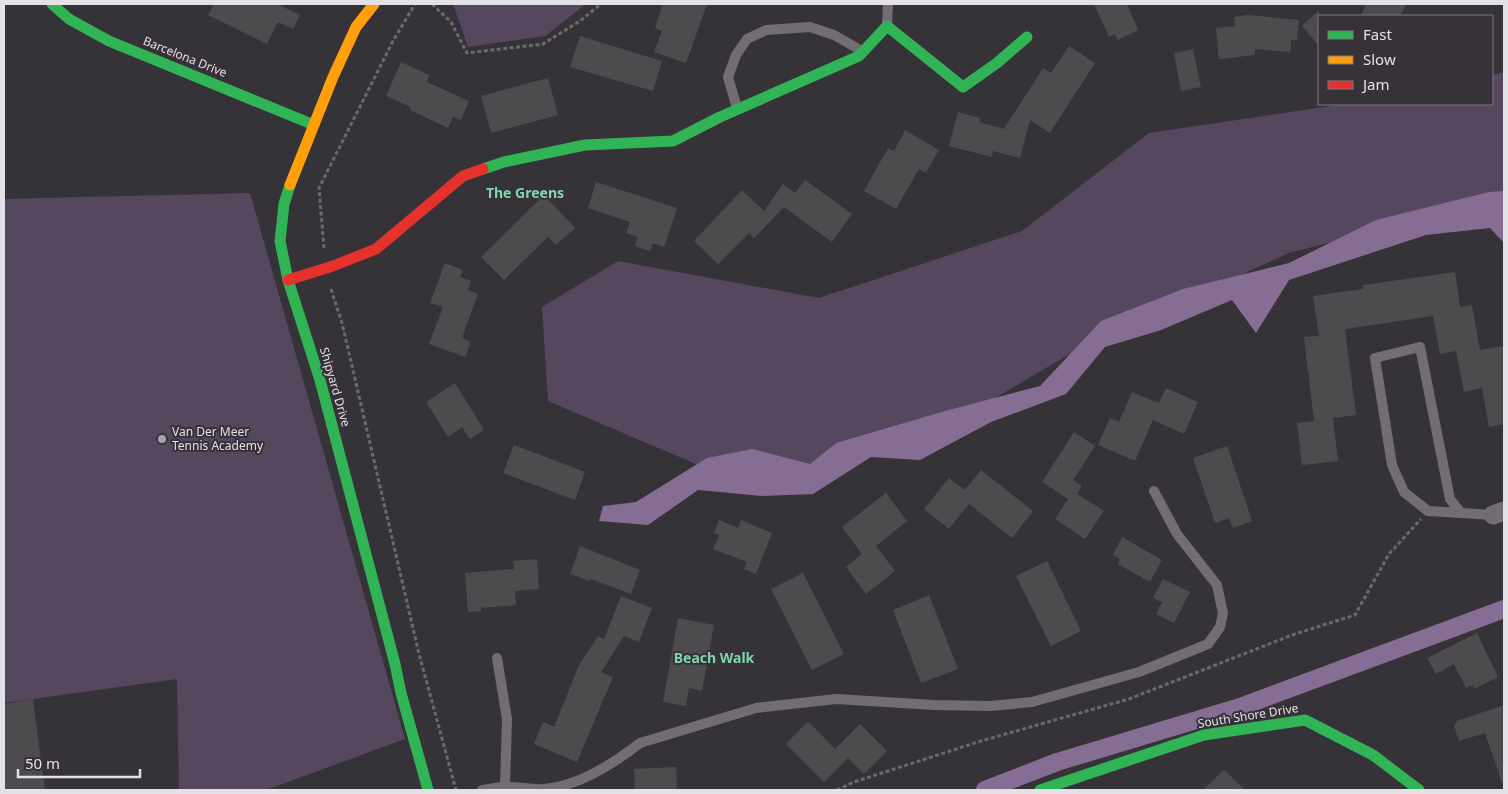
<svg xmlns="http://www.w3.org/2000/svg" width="1508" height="794" font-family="'Noto Sans',sans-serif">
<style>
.green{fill:#55475d}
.water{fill:#866d93}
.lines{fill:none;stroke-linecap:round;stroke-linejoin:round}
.canal{stroke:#866d93;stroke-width:18}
.building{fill:#4e4b4f}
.path{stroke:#6c696e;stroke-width:3;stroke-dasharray:4 2.5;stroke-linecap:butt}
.lane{stroke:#716d73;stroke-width:10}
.street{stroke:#716d73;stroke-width:19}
.fast{stroke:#30b455;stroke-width:11}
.slow{stroke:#ff9f0a;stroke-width:11}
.jam{stroke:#e5322d;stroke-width:11}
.poi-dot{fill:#a7a4a9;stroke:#373239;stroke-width:2}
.labels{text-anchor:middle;stroke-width:4;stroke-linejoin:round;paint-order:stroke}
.street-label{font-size:12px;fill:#e4e1e6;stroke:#373239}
.poi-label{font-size:12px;fill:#e4e1e6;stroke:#373239;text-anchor:start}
.neighbourhood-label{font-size:14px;font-weight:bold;fill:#80d4ae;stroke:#373239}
</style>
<rect width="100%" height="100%" fill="#363338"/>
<g class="green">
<polygon points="453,4 586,4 545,36 468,47"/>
<polygon points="1504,72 1504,198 1289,253 1073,352 975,410 745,485 548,401 542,307 618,261 819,298 1022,231 1149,133 1345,104 1492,104 1492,75"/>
<polygon points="250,193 405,739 266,790 179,790 177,679 4,703 4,199"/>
</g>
<polygon class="water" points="1504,191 1504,243 1490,228 1426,235 1289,280 1256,333 1232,300 1161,330 1105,347 1066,394 991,422 920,460 871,457 813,494 762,496 698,490 648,525 599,521 603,506 636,502 707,458 752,449 810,464 836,443 945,411 1040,386 1101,321 1183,289 1289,263 1376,220 1489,192"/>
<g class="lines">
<polyline class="canal" points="985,790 1057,762 1243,706 1504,609"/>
</g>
<g class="building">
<polygon points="214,4 277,4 300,15 293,29 278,22 267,44 208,15"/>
<polygon points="663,4 707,4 686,63 654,52 662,31 655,28"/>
<polygon points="1094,4 1127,4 1138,30 1118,40 1115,34 1109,37"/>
<polygon points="1366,4 1406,4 1400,16 1361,16"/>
<polygon points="1319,10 1319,46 1302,26"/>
<polygon points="1248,15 1299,20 1297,40 1291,40 1290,52 1255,49 1255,55 1219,59 1216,28 1235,26 1234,17"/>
<polygon points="580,36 662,61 653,91 570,67"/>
<polygon points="1069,46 1095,63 1050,133 1030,120 1020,158 993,151 992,157 949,146 958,112 980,118 979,122 1004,129 1043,68 1051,73"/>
<polygon points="1193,49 1201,87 1181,91 1174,53"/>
<polygon points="401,62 429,75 427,82 469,101 461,120 453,117 448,128 410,110 411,107 386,96"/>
<polygon points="548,78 558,115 491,133 481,96"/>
<polygon points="905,130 939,150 926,173 919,169 896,209 864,191 888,148 894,151"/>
<polygon points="805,180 852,214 832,242 784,207 754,238 749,233 718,264 694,241 742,190 764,211 783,184 795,193"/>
<polygon points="596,182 677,208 664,247 653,243 650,251 635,246 638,237 626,233 630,222 588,208"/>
<polygon points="544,195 575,228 556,245 548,237 504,280 481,257"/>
<polygon points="445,263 463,270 460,277 471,281 468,290 478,294 462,338 471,342 465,357 429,344 443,307 430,303"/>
<polygon points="1455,272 1460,307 1472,305 1480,350 1503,346 1504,424 1489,427 1482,388 1464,392 1456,351 1440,354 1433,316 1345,329 1356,415 1333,418 1338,461 1302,465 1297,423 1314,421 1304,337 1319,336 1313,296 1363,289 1363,285"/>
<polygon points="455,383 484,430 470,439 462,427 448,437 426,402"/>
<polygon points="1166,388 1198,402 1184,434 1153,420 1135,461 1098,445 1110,418 1119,422 1132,392 1159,403"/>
<polygon points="1074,432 1095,446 1073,480 1082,486 1077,494 1104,511 1085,539 1055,519 1068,499 1042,482"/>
<polygon points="514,445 585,472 575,500 503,473"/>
<polygon points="1227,446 1252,521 1233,528 1229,518 1215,523 1193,458"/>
<polygon points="981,470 1033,511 1012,538 969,504 949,529 924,509 949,478 965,490"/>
<polygon points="886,493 907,521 876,546 895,571 866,594 846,567 862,554 842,527"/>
<polygon points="719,520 738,528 741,520 772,533 756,574 744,569 747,562 713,549 719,535 714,533"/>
<polygon points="1122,537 1162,560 1150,582 1118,564 1120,559 1113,555"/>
<polygon points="580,546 640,570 631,594 591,579 590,581 570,574"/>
<polygon points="537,559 539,589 515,591 516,605 481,608 481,611 468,612 465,573 514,569 513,561"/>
<polygon points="1047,561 1081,631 1051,646 1016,576"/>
<polygon points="803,573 844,654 812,670 771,589"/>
<polygon points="1163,579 1190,592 1174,623 1156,614 1162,602 1153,598"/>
<polygon points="929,595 958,669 921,683 893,610"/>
<polygon points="621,596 652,608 639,642 624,636 601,672 613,677 577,762 534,744 543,722 554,727 579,665 598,636 604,639"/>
<polygon points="678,618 714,625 702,691 689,688 686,706 663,702"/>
<polygon points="1477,633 1498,677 1474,689 1473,685 1466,688 1454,664 1436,674 1427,658"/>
<polygon points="33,699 45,790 4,790 4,704"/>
<polygon points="1504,705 1504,782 1502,783 1485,733 1459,741 1454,726 1457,721"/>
<polygon points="808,721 835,749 860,724 887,751 864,774 848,758 824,782 786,744"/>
<polygon points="676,767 677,790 635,790 634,769"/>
<polygon points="1224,769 1245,790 1203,790"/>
</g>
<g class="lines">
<g class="path">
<polyline points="432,4 451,22 467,53 543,44 580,21 601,4"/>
<polyline points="324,248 319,188 393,41 415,4"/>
<polyline points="331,289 342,323 419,654 456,790"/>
<polyline points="837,790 854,782 981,741 1129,699 1292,635 1355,615 1389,554 1421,519"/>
</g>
<g class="lane">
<polyline points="887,26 888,4"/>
<polyline points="737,108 728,77 736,55 747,39 766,30 810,27 834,35 862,51"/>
<polyline points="1461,513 1450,499 1420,347 1375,358 1392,465 1404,492 1428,511 1493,515"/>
<polyline points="497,658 507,719 505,787"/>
<path d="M482 790C489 789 497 787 505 787 518 786 531 790 543 789 578 787 613 764 640 743L756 708 836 699 934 705 991 706 1032 702 1139 672 1208 644 1220 627 1223 613 1217 585 1177 534 1154 491"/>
</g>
<polyline class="street" points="1493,515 1504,511"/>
<g class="fast">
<polyline points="52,4 69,19 109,41 314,125"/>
<polyline points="483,169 504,162 585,145 673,141 720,117 859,56 887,26 963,87 997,63 1027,37"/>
<polyline points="290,185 284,204 280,241 288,280 320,380 395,664 401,693 428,790"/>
<polyline points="1040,790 1204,735 1305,720 1373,755 1419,790"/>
</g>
<polyline class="slow" points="290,185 333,77 356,27 374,4"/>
<polyline class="jam" points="288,280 333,266 376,249 463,176 483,169"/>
</g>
<circle class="poi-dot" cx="162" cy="439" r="5"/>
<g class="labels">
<g class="street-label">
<text transform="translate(185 57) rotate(22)" y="4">Barcelona Drive</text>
<text transform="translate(335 387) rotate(74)" y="4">Shipyard Drive</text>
<text transform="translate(1248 716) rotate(-9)" y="4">South Shore Drive</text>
</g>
<g class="poi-label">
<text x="172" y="436">Van Der Meer<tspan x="172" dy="14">Tennis Academy</tspan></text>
</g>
<g class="neighbourhood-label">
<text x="525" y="198">The Greens</text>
<text x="714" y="663">Beach Walk</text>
</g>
</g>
<rect width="1508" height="794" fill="none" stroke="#e4e1e6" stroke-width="10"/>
<rect x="1318" y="15" width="175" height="90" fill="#373239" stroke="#7c787e"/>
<rect x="1328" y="31" width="25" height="8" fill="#30b455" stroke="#7c787e"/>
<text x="1363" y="40" font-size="15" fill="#e4e1e6">Fast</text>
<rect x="1328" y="56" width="25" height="8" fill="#ff9f0a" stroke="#7c787e"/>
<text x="1363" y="65" font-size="15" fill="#e4e1e6">Slow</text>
<rect x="1328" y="81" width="25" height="8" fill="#e5322d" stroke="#7c787e"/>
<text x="1363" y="90" font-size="15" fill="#e4e1e6">Jam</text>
<path d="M18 769v8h122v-8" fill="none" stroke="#e4e1e6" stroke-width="2.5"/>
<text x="25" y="769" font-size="15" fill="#e4e1e6" stroke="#373239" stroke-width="4" paint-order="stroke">50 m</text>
</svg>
